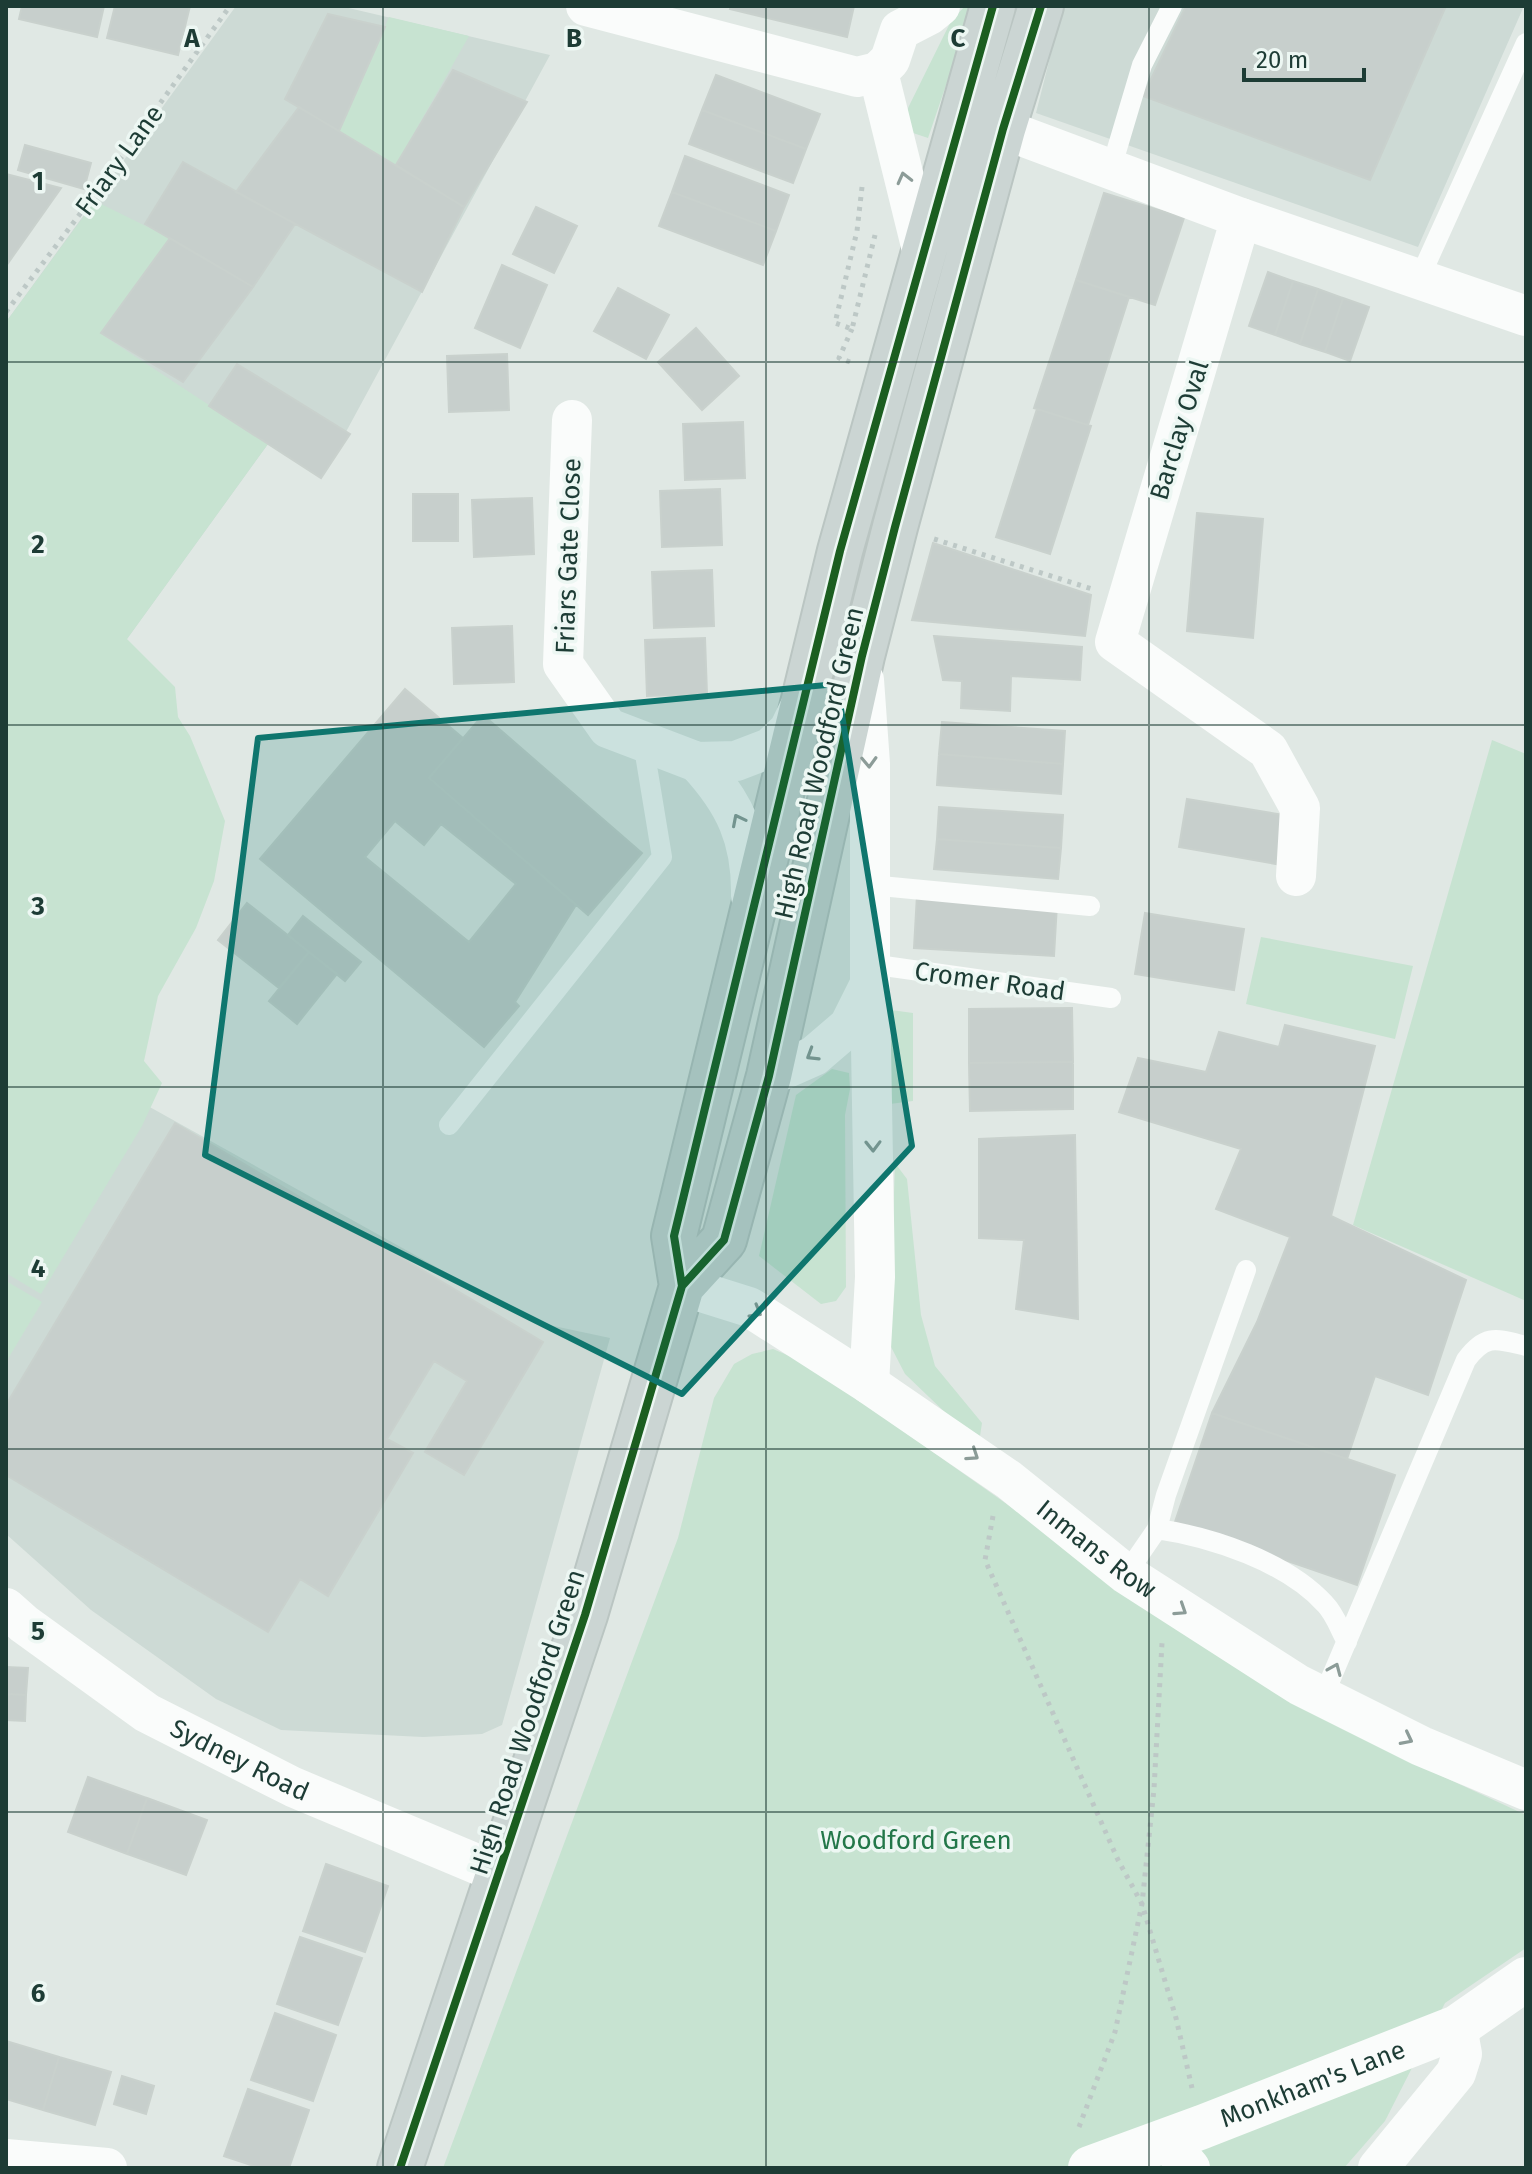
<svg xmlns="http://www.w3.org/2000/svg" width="1532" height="2174" viewBox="0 0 1532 2174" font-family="'Fira Sans',sans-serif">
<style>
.built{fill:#cddad5}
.green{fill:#c7e3d1}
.building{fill:#c7cfcc;stroke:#c9d1cd;stroke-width:2;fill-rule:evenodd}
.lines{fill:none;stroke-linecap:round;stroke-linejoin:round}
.primary-casing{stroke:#bac5c2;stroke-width:48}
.path{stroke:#bdc8c6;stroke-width:5;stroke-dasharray:4 6;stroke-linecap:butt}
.service{stroke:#fafcfb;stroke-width:20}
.minor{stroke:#fafcfb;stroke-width:40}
.tertiary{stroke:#fafcfb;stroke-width:44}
.primary{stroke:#cbd5d3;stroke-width:44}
.cycleway-casing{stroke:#edf7f3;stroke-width:13}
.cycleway{stroke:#1b5e20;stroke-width:8}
.oneway{stroke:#8c9c98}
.marked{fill:#0f766e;fill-opacity:0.2;stroke:#0f766e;stroke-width:6;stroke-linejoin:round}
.grid{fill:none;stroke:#1d3c35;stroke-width:2;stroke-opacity:0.55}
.labels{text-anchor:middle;stroke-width:7;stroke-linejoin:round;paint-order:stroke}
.street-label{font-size:26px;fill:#1d3c35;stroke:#edf7f3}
.park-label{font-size:26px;fill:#237749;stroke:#edf7f3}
.grid-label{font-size:26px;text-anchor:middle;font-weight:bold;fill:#1d3c35;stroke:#edf7f3;stroke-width:7;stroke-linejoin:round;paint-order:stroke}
</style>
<rect width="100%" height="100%" fill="#e0e8e4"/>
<path class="built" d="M236 6H340L550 55 321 478 268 444 77 708 6 662V322Z
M1063 6H1524L1418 247 1036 113Z
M6 1032 139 1101 535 1322 610 1338 502 1725 482 1734 423 1737 281 1730 216 1699 91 1610 6 1534Z"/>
<path class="green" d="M965 6H973L928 138 907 131 908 108 951 21Z
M389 17 469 36 396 165 339 131Z
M95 201 170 238 101 334 268 444 127 639 175 687 178 717 190 736 225 821 214 881 196 928 158 996 144 1061 162 1083 142 1126 41 1294 6 1273V322Z
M1492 740 1526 754V1301L1353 1225Z
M1261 937 1413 966 1395 1039 1246 1004Z
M891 1010 913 1013V1101L890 1104Z
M832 1069 849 1073 850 1089 845 1115 846 1287 836 1301 821 1304 759 1256 796 1095Z
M895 1163 907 1179 921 1315 935 1366 982 1423 980 1436 953 1420 905 1374 889 1343Z
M6 1281 42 1302 6 1362Z
M773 1349 808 1364 1224 1657 1390 1752 1526 1815V1948L1445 2003 1385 2121 1344 2168H443L678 1538 714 1398 734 1364 752 1354Z"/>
<path class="building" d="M22 6H104L97 37 19 19Z
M115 6H190L178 55 107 38Z
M731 6H854L847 37 730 9Z
M1186 6H1446L1370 180 1143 96Z
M328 14 385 27 339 131 285 99Z
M453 70 527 102 464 207 396 165Z
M716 75 820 114 806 149 702 110Z
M299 107 464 207 422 292 236 192Z
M702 110 806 149 793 183 689 144Z
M25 145 91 163 84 189 18 170Z
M685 156 789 195 776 231 672 192Z
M183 162 295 224 253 287 145 224Z
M6 174 61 188 6 266Z
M672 192 776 231 763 265 659 226Z
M1104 193 1184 218 1155 305 1076 280Z
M536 207 577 226 554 273 513 254Z
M170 238 253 287 183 382 101 333Z
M502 265 547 285 520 348 475 328Z
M1268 272 1293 281 1275 335 1249 326Z
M1076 280 1129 297 1088 425 1034 408Z
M1293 281 1318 289 1300 344 1275 335Z
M618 288 669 315 646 359 594 331Z
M1318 289 1343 298 1325 352 1300 344Z
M1343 298 1369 307 1350 361 1325 352Z
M696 328 739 376 702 410 658 362Z
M507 354 509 410 449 412 447 356Z
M237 364 350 434 321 478 209 406Z
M1037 409 1091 426 1050 554 996 537Z
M743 422 745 478 685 480 683 424Z
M720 489 722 545 662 547 660 491Z
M413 494H458V541H413Z
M532 498 534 554 474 557 472 500Z
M1197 513 1263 519 1253 638 1187 631Z
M933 543 1091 595 1085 636 912 620Z
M712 570 714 626 654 628 652 572Z
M512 626 514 682 454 684 452 628Z
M934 636 1082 647 1080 680 1011 676 1010 711 961 708 962 681 943 680Z
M705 638 707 694 647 696 645 640Z
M405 689 463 738 429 778 576 905 515 1002 519 1006 484 1047 260 859ZM395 821 424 845 441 824 516 884 469 942 365 857Z
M483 715 642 853 588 915 429 778Z
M942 722 1065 731 1063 764 939 754Z
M939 754 1063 764 1061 794 937 785Z
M1187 799 1284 815 1276 864 1179 847Z
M939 807 1063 815 1061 848 937 839Z
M937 839 1061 848 1058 879 934 869Z
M917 895 1057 904 1054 956 914 948Z
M247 903 309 952 279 988 218 940Z
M1145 913 1244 929 1234 990 1135 974Z
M303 916 361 962 345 981 288 935Z
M309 952 337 974 297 1024 269 1001Z
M1072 1008 1073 1062 969 1063V1009Z
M1285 1025 1375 1046 1331 1216 1466 1280 1428 1395 1375 1376 1347 1459 1212 1413 1257 1322 1290 1237 1216 1209 1241 1149 1119 1112 1138 1058 1206 1072 1219 1032 1279 1047Z
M1073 1062V1109L970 1111 969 1063Z
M175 1123 543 1342 464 1475 425 1452 467 1381 434 1361 387 1439 413 1453 328 1596 300 1579 268 1632 6 1475V1405Z
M1075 1135 1078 1319 1016 1309 1024 1240 979 1238V1139Z
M1212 1413 1395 1475 1357 1585 1175 1522Z
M6 1667 28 1668 26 1695 6 1694Z
M6 1694 26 1695 25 1721 6 1720Z
M88 1777 147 1798 127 1854 68 1832Z
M147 1798 207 1820 186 1875 127 1854Z
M326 1864 388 1886 365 1952 303 1931Z
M300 1937 362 1958 338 2025 277 2004Z
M275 2013 336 2035 313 2101 251 2080Z
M6 2041 59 2057 43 2110 6 2099Z
M59 2057 111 2072 95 2125 43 2110Z
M122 2076 154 2086 146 2114 114 2104Z
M248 2089 309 2110 289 2168H260L224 2156Z"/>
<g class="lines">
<defs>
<path id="primary" d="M682 1286 674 1236 840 551 993 6
M400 2168 585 1615 682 1286 724 1240 769 1076 862 656 895 527 1003 129 1041 6"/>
</defs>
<use href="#primary" class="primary-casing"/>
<path class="path" d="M862 187 857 231 835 323 852 329 875 235
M6 312 92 198 230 6
M850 362 839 358 852 329
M934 539 1092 589
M993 1516 985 1560 1118 1860 1142 1904 1176 2018 1192 2088
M1079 2127 1115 2032 1142 1904 1154 1789 1162 1643"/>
<path class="service" d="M1111 169 1142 65 1172 6
M1420 277 1526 43
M870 885 1090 906
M870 964 1111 998
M449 1125 662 857 643 742
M1157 1529C1212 1537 1287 1562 1325 1604 1335 1614 1340 1630 1347 1642
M1126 1574 1157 1529 1166 1495 1246 1270
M1323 1697 1466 1360C1486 1333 1497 1339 1526 1346"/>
<g class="minor">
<path d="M586 6 857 77 878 72"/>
<path d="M1003 129 1241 218 1115 642 1268 750 1300 808 1296 876"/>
<path d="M1241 218 1526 316"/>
<path d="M923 254 878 72 890 60 900 30 929 15 940 6"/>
<path d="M572 420 563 664 608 728 697 762 736 761 770 748 789 730 801 705"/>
<path d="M697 762C735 803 752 839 751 896"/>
<path d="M769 1076 814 1056 849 1026 870 984V764L864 680"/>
<path id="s1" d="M682 1286 749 1307 869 1384 1009 1480 1126 1574 1299 1685 1421 1746 1526 1790"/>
<path d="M869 1384 875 1277 870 988"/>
<path id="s2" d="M6 1608 24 1624 147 1713 293 1787 498 1873"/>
<path d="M1167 2141 1190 2168"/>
<path d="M6 2159 107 2168"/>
<path d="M1378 2168 1456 2073 1462 2054 1457 2027"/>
</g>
<path class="tertiary" id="s3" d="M1090 2168 1202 2127 1457 2027 1526 1979"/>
<use href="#primary" class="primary"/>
<defs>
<path id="cycleway" d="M682 1286 674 1236 840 551 993 6
M400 2168 585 1615 682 1286 724 1240 769 1076 862 656 895 527 1003 129 1041 6"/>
</defs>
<use href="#cycleway" class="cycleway-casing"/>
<use href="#cycleway" class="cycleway"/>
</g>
<defs><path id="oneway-chevron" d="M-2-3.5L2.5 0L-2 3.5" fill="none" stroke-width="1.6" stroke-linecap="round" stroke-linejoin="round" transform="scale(2)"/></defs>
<g class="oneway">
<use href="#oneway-chevron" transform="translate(904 178) rotate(-104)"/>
<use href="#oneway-chevron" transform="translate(869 762) rotate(88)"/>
<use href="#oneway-chevron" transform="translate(738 820) rotate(-117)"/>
<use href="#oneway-chevron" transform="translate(812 1055) rotate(148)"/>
<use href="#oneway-chevron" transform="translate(873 1146) rotate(89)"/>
<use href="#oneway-chevron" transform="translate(756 1312) rotate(30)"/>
<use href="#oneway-chevron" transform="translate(973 1455) rotate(34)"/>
<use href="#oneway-chevron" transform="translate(1181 1610) rotate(33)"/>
<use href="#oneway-chevron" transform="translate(1335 1669) rotate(-67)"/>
<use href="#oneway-chevron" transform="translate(1407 1739) rotate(27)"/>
</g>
<path class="marked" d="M837 684 912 1146 682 1394 205 1155 258 738Z"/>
<path class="grid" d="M383 6V2168M766 6V2168M1149 6V2168M6 362H1526M6 725H1526M6 1087H1526M6 1449H1526M6 1812H1526"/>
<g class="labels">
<g class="street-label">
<text transform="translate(119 160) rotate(-54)" y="9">Friary Lane</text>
<text transform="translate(1179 430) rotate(-73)" y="9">Barclay Oval</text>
<text transform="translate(568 556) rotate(-88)" y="9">Friars Gate Close</text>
<text transform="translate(819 763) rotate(-77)" y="9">High Road Woodford Green</text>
<text transform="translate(990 981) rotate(8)" y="9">Cromer Road</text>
<text dy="9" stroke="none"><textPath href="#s1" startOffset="494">Inmans Row</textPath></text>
<text transform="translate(527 1722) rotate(-72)" y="9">High Road Woodford Green</text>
<text dy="9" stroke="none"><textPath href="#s2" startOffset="280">Sydney Road</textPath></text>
<text dy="9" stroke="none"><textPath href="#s3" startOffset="238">Monkham's Lane</textPath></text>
</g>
<g class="park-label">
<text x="916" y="1849">Woodford Green</text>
</g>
</g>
<g class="grid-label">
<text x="192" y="47">A</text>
<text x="574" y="47">B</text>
<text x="958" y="47">C</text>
<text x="38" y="190">1</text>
<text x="38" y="553">2</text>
<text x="38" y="915">3</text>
<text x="38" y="1277">4</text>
<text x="38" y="1640">5</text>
<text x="38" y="2002">6</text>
</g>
<rect width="1532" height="2174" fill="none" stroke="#1d3c35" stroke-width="16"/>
<path d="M1244 68v12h120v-12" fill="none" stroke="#1d3c35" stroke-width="4"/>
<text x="1256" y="68" font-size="24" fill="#1d3c35" stroke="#edf7f3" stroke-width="6" paint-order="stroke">20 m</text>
</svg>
